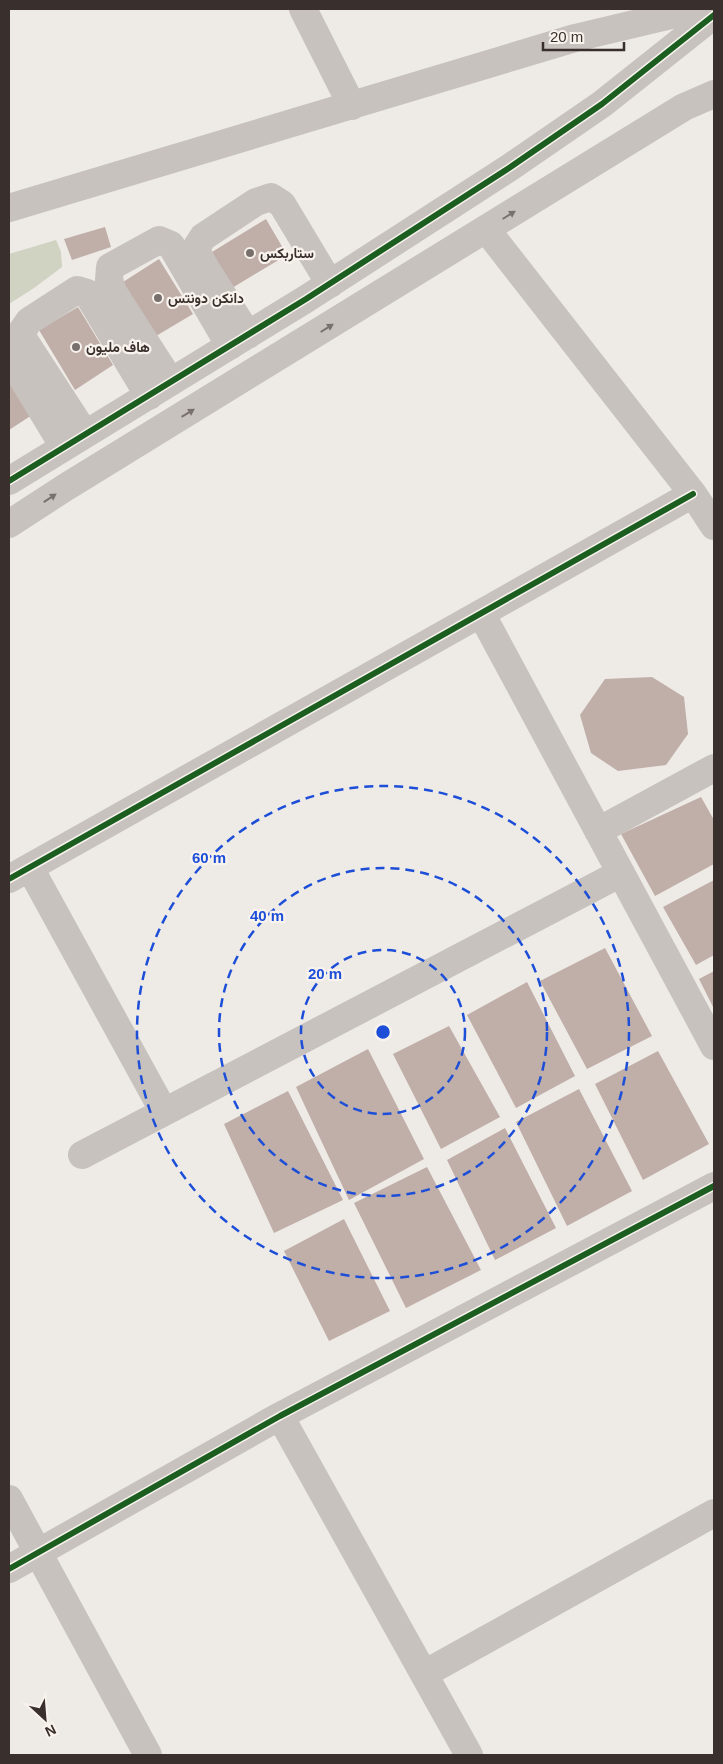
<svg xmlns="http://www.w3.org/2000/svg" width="723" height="1764" viewBox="0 0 723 1764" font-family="Arial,Vazirmatn,sans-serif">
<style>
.green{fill:#d0d3c1}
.building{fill:#c0aea8}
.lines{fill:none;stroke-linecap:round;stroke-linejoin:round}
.minor{stroke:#c7c2be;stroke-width:28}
.cycleway-casing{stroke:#f9f3ee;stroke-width:9}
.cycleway{stroke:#1b5e20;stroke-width:6}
.oneway{fill:#79716e}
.ring{fill:none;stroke:#1d4ed8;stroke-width:2.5;stroke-dasharray:9 6}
.poi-dot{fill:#78706d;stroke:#f9f3ee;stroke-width:2}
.labels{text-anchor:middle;stroke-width:4.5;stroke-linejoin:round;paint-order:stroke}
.poi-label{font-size:14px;font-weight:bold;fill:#392f2c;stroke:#f9f3ee;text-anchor:start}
.centre{fill:#1d4ed8;stroke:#f9f3ee;stroke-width:2.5}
.ring-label{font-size:15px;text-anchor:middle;font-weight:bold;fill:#1d4ed8;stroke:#f9f3ee;stroke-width:4.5;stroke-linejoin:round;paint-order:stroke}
</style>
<rect width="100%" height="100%" fill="#eeeae6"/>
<path class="green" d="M56 240 61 252 62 267 34 288 9 304V254Z"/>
<path class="building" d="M266 219 287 255 232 288 212 252Z
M105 227 111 247 72 260 64 239Z
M159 259 193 314 156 336 123 282Z
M78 307 113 365 75 390 39 330Z
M9 378 32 415 9 430Z
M652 677 684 697 688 734 666 765 618 771 591 753 580 715 605 679Z
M701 797 714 820V864L655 896 621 834Z
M714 880V955L696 965 663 907Z
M605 948 652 1036 587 1069 540 981Z
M714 971V1009L699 979Z
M527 982 575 1076 516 1108 467 1015Z
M449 1026 500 1117 441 1149 393 1054Z
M368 1049 424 1159 349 1200 296 1087Z
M658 1051 709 1144 643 1180 595 1084Z
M579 1089 632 1191 567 1226 516 1122Z
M288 1091 343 1200 274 1233 224 1124Z
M505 1128 556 1228 495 1260 447 1160Z
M427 1167 481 1270 406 1308 354 1203Z
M344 1219 390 1311 329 1341 284 1251Z"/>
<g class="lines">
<path class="minor" d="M303 9 352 106
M9 208 575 38 697 9
M486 229 693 494 714 526
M248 335 201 261 196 248 203 237 256 202 271 197 282 204 330 284
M9 356 64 447
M171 382 113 292 109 280 110 267 159 240 171 245 230 346
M85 434 24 340 22 331 29 321 77 290 87 293 149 396
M9 481 306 299 509 168 602 104 714 15
M9 524 66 487 684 107 714 94
M482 615 714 1046
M598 831 714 768
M30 868 164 1112
M9 879 693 494
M82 1155 621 873
M280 1416 469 1755
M9 1499 148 1755
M9 1569 280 1416 714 1186
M424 1674 714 1513"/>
<defs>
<path id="cycleway" d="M9 481 306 299 509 168 602 104 714 15
M9 879 693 494
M9 1569 280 1416 714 1186"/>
</defs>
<use href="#cycleway" class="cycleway-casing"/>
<use href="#cycleway" class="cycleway"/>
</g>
<defs><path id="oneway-solid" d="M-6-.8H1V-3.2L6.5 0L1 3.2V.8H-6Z" transform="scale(1.25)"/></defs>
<g class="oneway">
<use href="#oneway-solid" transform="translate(509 215) rotate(-32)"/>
<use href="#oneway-solid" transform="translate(327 328) rotate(-32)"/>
<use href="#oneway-solid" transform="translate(188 413) rotate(-31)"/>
<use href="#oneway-solid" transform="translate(50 498) rotate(-33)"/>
</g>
<g class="ring">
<circle cx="383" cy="1032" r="82"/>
<circle cx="383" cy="1032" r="164"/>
<circle cx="383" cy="1032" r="246"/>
</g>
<g class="poi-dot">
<circle cx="250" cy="253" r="5"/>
<circle cx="158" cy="298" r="5"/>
<circle cx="76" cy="347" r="5"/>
</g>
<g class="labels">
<g class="poi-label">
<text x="260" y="258">ستاربكس</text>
<text x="168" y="303">دانكن دونتس</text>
<text x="86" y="352">هاف مليون</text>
</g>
</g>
<circle cx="383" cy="1032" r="8" class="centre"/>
<g class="ring-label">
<text x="209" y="863">60 m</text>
<text x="267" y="921">40 m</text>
<text x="325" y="979">20 m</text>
</g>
<rect width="723" height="1764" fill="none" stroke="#392f2c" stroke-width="20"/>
<g transform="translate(45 1719) rotate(154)" stroke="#f9f3ee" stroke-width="4" paint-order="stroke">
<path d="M0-4L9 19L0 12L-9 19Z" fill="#392f2c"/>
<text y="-8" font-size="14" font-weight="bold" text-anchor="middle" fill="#392f2c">N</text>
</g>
<path d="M543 42v8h81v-8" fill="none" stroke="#392f2c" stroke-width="2.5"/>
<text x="550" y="42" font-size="15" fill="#392f2c" stroke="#f9f3ee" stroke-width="4" paint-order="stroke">20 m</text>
</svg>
